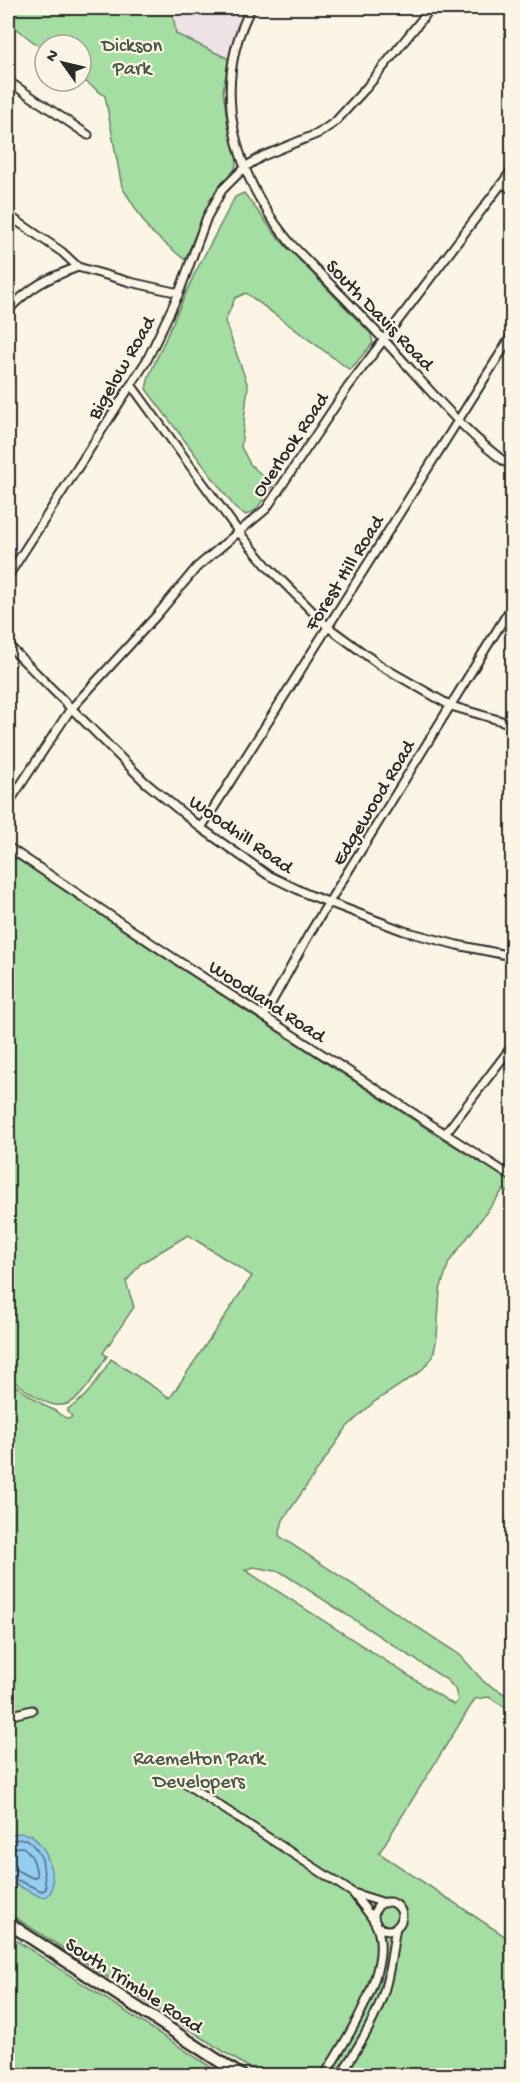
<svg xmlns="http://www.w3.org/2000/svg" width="520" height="2083" viewBox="0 0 520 2083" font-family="'Gochi Hand',sans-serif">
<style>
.built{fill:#efe2e4}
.green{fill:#a5dea2;stroke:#688466;stroke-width:1.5;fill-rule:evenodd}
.water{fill:#92cef2;stroke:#698da2;stroke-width:1.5}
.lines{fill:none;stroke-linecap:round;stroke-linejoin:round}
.shore{stroke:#546c7b;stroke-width:1.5}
.street-casing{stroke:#2b2b2b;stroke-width:11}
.secondary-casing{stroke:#2b2b2b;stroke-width:15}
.street{stroke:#fcf5e5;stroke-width:7}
.secondary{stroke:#fcf5e5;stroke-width:10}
.labels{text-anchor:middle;stroke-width:4.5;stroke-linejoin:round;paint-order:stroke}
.park-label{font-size:20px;fill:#4a5849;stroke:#fcf5e5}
.street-label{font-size:20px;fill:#2b2b2b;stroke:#fcf5e5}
</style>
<rect width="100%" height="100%" fill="#fcf5e5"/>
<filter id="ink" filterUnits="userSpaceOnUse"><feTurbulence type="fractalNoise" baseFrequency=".0167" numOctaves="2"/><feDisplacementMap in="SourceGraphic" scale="12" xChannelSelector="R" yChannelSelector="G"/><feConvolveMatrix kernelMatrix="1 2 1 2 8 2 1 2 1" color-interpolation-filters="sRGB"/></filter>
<g filter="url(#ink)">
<path class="built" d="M172 8H248L237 32 229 59 176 34Z"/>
<path class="green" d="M8 8H172L176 34 229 59 223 91 228 126 237 159 235 169 210 200 185 260 149 230 122 187 105 96 81 78V45H45V51L8 22Z
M244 193 279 239 371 334 373 343 350 370 246 293 235 298 225 321 248 386 241 447 250 464 273 485 256 510 246 515 236 509 146 389 149 376 194 275 235 197Z
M8 853 169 961 443 1139 512 1181V1193L503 1190 449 1262 440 1290 437 1337 433 1357 420 1372 374 1402 347 1427 283 1520 279 1536 460 1655 485 1683 512 1698V1712L489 1697 475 1699 379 1853 512 1941V2075H260L8 1913V1381L47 1407C56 1410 60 1416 69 1419L72 1417 68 1412V1409C88 1398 99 1378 111 1359L170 1398 252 1276 188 1235 140 1264 126 1282 134 1307 103 1353 107 1356C95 1374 78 1413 51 1404 36 1399 21 1386 8 1377ZM254 1567 281 1572 447 1680 455 1689 458 1700 454 1705 245 1570Z
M8 1935 223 2075H8Z"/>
<path class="water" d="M20 1833 32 1835C35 1840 41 1844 44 1850 50 1861 61 1898 41 1897L8 1881V1835Z"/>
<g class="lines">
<path class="shore" d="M8 1840 27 1839 37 1850 42 1859 46 1889 42 1891 8 1876
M8 1848 23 1847C33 1855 35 1863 37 1876L33 1878 16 1870 8 1869"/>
<defs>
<path id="street" d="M251 8C209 89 235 178 292 245 326 280 361 314 394 351 431 391 467 436 512 467
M8 81 88 135
M503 184 512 190
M8 215 62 252 78 267 130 282 179 293
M8 310C32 286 45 279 78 267
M132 386 238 531 267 566 328 627 381 666 451 706 512 724
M8 576 147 360 179 293 207 217 222 190 245 167 263 156 319 133 335 122 367 87 431 8
M8 645 145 782 201 828 268 875 307 894 404 931 457 945 512 956
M8 804 70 710 157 615 197 567 266 509 348 387 512 170
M201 828 512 335
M8 847 172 957 512 1177
M264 1016 308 936 512 606
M445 1134 512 1046
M8 1716 32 1710
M180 1780 353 1893 385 1903
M374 1916a14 14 0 1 1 28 0a14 14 0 1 1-28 0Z
M324 2076C345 2042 397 1964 375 1923 369 1912 360 1903 353 1893
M340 2076C358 2047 376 2020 385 1988 391 1968 392 1948 396 1927"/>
<path id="secondary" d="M8 1923 242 2076"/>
</defs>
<use href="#street" class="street-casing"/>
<use href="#secondary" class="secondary-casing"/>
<use href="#street" class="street"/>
<use href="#secondary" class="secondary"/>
</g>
</g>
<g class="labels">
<g class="park-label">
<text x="132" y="51">Dickson<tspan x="132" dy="23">Park</tspan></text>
<text x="199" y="1764">Raemelton Park<tspan x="199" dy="23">Developers</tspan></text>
</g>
<g class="street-label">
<text transform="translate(381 314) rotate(46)" y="7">South Davis Road</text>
<text transform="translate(120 367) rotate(-60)" y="7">Bigelow Road</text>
<text transform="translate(289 444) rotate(-56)" y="7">Overlook Road</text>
<text transform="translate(343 572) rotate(-58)" y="7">Forest Hill Road</text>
<text transform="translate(372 802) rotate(-59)" y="7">Edgewood Road</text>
<text transform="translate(242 833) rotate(35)" y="7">Woodhill Road</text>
<text transform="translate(268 1000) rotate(33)" y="7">Woodland Road</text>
<text transform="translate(135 1984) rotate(33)" y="7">South Trimble Road</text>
</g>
</g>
<rect width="520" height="2083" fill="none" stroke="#fcf5e5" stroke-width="30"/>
<rect x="15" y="15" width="490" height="2053" fill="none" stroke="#2b2b2b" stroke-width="2" filter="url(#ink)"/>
<g transform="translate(63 63) rotate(304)"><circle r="28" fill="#fcf5e5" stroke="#a8a49b" stroke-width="1.5"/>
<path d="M0-4.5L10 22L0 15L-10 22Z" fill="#2b2b2b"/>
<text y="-9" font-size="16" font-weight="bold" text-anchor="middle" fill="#2b2b2b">N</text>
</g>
</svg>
